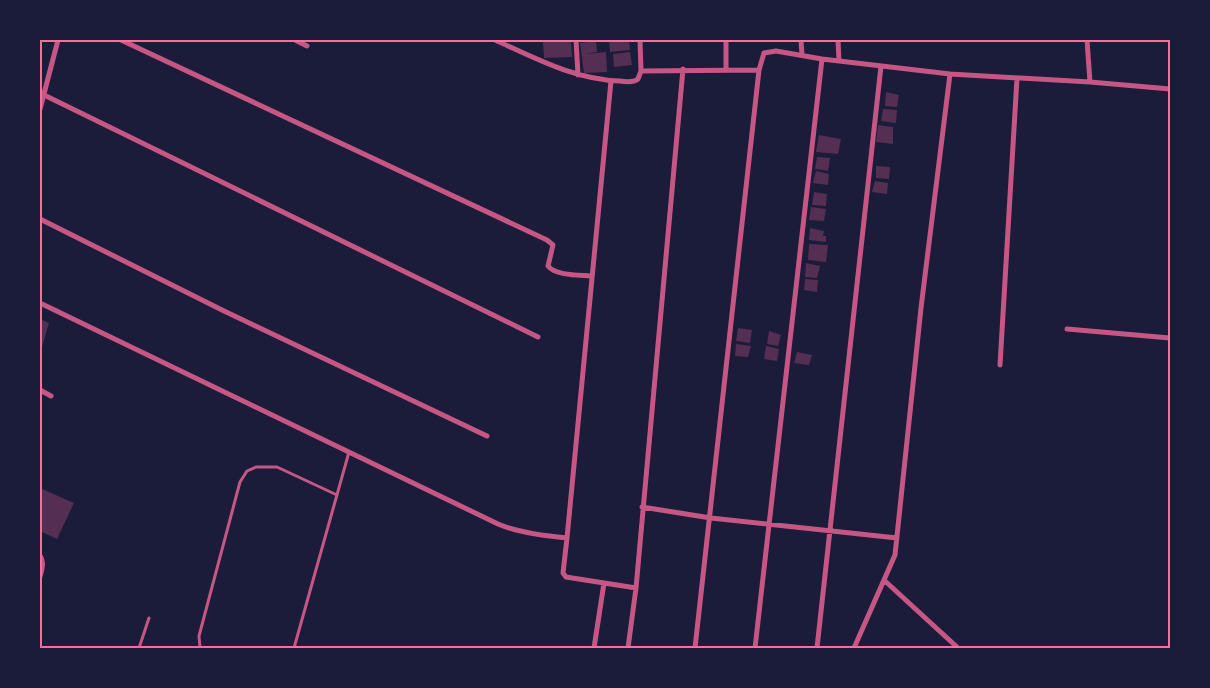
<svg xmlns="http://www.w3.org/2000/svg" width="1210" height="688" viewBox="0 0 1210 688" font-family="'Public Sans',sans-serif">
<style>
.building{fill:#542f53}
.lines{fill:none;stroke-linecap:round;stroke-linejoin:round}
.service{stroke:#c65784;stroke-width:3}
.minor{stroke:#c65784;stroke-width:5}
.neatline{fill:none;stroke:#ff6b9d;stroke-width:2}
</style>
<rect width="100%" height="100%" fill="#1b1b3a"/>
<path class="building" d="M571 40 572 57 544 58 543 41Z
M609 40H629L630 50 610 52Z
M596 41 597 52 584 54 606 52 607 72 584 73 580 43Z
M630 52 632 65 614 67 613 54Z
M886 92 899 95 897 107 885 106Z
M883 109 897 110 896 123 881 121Z
M878 125 893 127V144L876 142Z
M819 135 841 139 838 154 816 152Z
M817 157 830 158 828 171 815 169Z
M876 166 890 167 889 179 876 178Z
M816 171 829 174 828 185 813 183Z
M875 181 888 183 887 194 872 192Z
M814 192 827 194 826 206 812 205Z
M811 207 826 209 824 221 809 220Z
M810 228 824 231 823 236H826V242L809 240Z
M809 244 828 245 826 262 808 260Z
M806 263 820 266 817 278 805 277Z
M805 279 818 280 817 292 804 290Z
M40 319 49 323 42 347 40 346Z
M738 328 752 330 750 343 736 341Z
M769 331 781 335 778 346 767 344Z
M736 344 751 346 748 357 735 356Z
M766 346 779 349 777 361 764 359Z
M797 352 812 355 809 365 794 363Z
M40 488 74 503 57 539 40 531Z"/>
<g class="lines">
<path class="service" d="M40 554C46 562 43 570 40 580
M139 648 149 618
M200 648 199 636 240 482 247 471 256 467H277L337 495
M294 648 349 452"/>
<path class="minor" d="M121 40 547 240 553 245 548 266C556 276 579 275 591 276
M295 40 307 46
M495 40C535 58 575 80 620 81 626 82 633 83 638 79L641 71 640 40
M576 40 578 75
M801 40 802 55
M838 40 839 61
M1087 40 1090 82
M726 69V40
M641 71 759 70
M40 93 538 337
M40 109 58 40
M40 219 222 310 487 436
M40 303 498 524C519 533 544 536 567 538L563 573 566 577 636 588
M1067 329 1170 338
M1000 365 1017 78
M40 390 51 396
M642 507 711 518 897 538
M567 538 611 81
M885 581 958 648
M594 648 604 583
M628 648 636 588 683 69
M695 648 759 70 764 53 776 51 822 59 950 74 1090 82 1170 89
M755 648 822 59
M817 648 881 66
M854 648 895 555 921 308 950 74"/>
</g>
<rect width="1210" height="688" fill="none" stroke="#1b1b3a" stroke-width="82"/>
<rect x="41" y="41" width="1128" height="606" class="neatline"/>
</svg>
